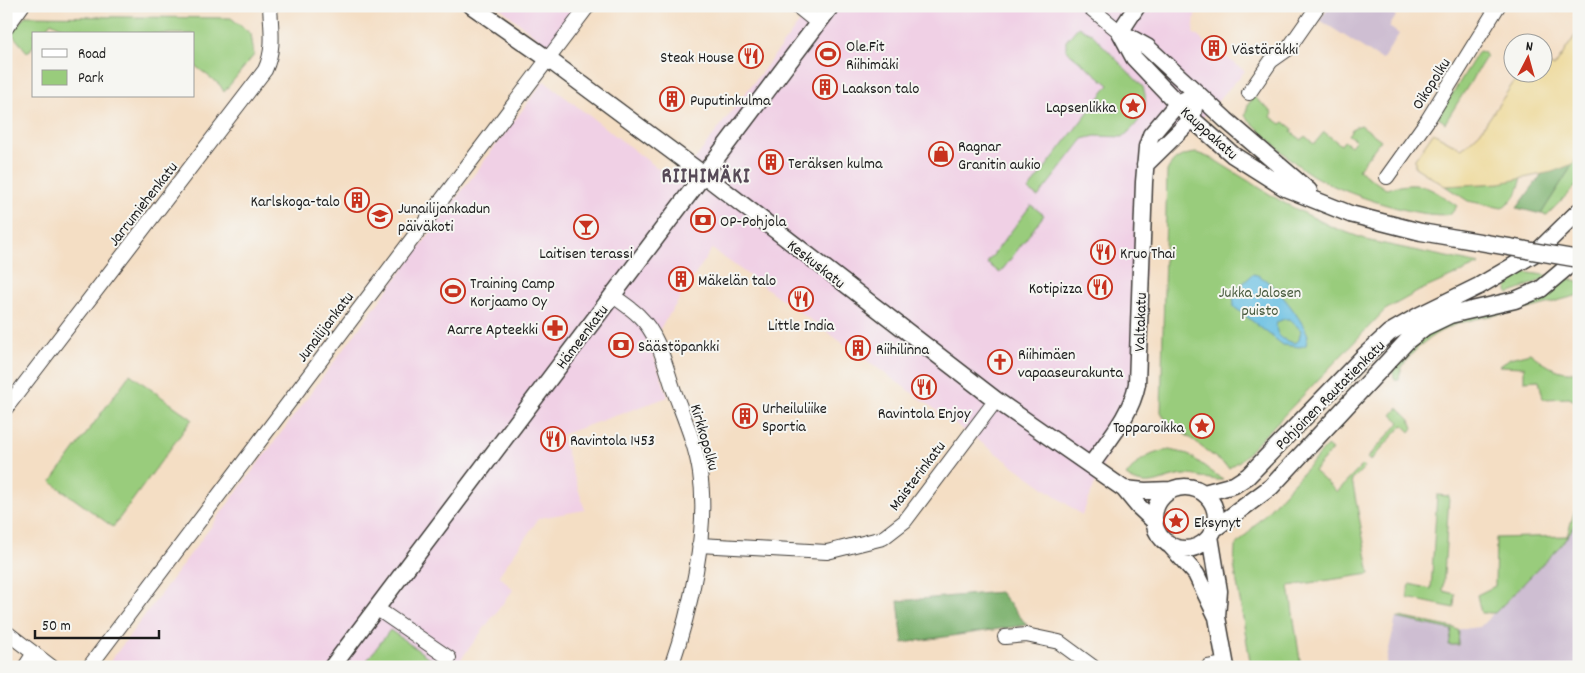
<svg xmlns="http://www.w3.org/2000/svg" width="1585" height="673" viewBox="0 0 1585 673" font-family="Dekko,sans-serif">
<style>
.built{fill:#f0d0e5}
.industrial{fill:#cebed2}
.green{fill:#99cc7c;stroke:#5a744c}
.forest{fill:#7ab06c;stroke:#4b6644}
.sand{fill:#eeda9e;stroke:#857b5d}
.water{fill:#65bee2;stroke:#406d7f;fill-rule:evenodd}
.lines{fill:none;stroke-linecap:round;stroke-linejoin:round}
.minor-casing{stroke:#3c3935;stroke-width:16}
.tertiary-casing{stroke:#3c3935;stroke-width:19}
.minor{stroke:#fff;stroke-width:14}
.tertiary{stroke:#fff;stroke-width:16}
.tertiary-bridge-casing{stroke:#3c3935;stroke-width:19;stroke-linecap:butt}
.tertiary-bridge{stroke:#fff;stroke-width:16}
.labels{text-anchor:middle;stroke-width:4;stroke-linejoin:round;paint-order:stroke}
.poi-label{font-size:16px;fill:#1c1c1c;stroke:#f6f6f2;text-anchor:start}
.street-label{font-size:16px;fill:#1c1c1c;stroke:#f6f6f2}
.park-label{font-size:16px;fill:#485a3e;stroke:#f6f6f2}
.district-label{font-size:21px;font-weight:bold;letter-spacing:1px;fill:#564a57;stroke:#f6f6f2}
</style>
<rect width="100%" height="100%" fill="#f6f6f2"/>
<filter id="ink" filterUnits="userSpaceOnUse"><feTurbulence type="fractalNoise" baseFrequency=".02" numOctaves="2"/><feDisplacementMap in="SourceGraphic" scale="10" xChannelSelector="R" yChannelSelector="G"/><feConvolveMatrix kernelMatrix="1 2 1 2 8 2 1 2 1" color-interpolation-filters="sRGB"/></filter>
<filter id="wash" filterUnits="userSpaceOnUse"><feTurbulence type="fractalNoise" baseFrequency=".0096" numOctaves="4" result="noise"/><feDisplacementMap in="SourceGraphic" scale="20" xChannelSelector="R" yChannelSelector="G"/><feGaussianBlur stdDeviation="1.12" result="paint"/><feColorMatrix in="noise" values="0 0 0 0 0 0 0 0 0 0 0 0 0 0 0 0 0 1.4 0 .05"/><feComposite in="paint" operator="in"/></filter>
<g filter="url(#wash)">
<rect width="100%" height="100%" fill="#f4dec4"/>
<path class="built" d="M498 6H580L550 48Z
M812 6H1196L1193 33 1245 71 1151 174 1137 384 1082 515 712 249 650 344 668 397 561 435 585 510 539 518 499 575 513 590 455 667H442L390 630 362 667H106L544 81 677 183Z"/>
<path class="industrial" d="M1329 6H1381L1396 16 1389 27 1399 34 1382 60 1320 20Z
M1579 519V667H1385L1396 618 1452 630 1480 627 1562 544Z"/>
<path class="green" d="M25 16 231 18 251 34 254 55 224 92 220 85 194 65V34H74L51 22 42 34H34V45L28 53 11 33Z
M1078 27 1091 33 1143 87C1151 109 1139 123 1123 137L1095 136 1083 139 1038 197 1028 190 1109 85 1066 50V41Z
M1479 51 1483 52 1486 57 1445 123 1438 117Z
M1253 96 1273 113 1271 117 1281 124 1284 122 1293 129 1291 132 1302 140 1305 136 1314 144 1324 132 1341 145 1344 141 1351 146 1356 140 1348 135 1353 128 1361 125 1381 140 1358 170 1386 189C1421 180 1428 186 1457 206L1451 214C1420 220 1340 192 1312 175 1288 160 1266 136 1245 116L1248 105Z
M1197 153 1213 159 1284 203 1332 227 1370 241 1480 264 1419 291 1385 310 1241 460 1229 468 1165 419 1161 412 1167 171C1173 158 1183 154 1197 153Z
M1579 155V183L1547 215 1541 214Z
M1522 178 1516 196 1502 208 1468 201 1445 186 1500 183Z
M1031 205 1044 215 1000 273 987 263Z
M1516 271 1551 276 1509 294 1507 291 1508 279Z
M1565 278 1579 281V295C1559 300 1539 307 1519 311 1479 318 1441 321 1412 354 1404 363 1400 368 1399 380H1395L1391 366 1430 331Z
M1530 353C1544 364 1560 376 1579 371V403L1569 398 1543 399 1539 380 1524 381V367L1499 366 1510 358Z
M130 374 192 419 113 527 51 482Z
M1398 408 1410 420 1413 428 1410 432 1403 425 1370 461 1367 458 1400 422 1392 415Z
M1327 446 1332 450 1314 471 1337 492 1363 465 1365 467 1352 480 1370 574 1289 586 1301 667H1251L1234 565 1235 547Z
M1169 450 1188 454 1223 480C1210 481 1197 474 1184 475 1161 477 1150 492 1126 476 1138 460 1149 453 1169 450Z
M1437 495 1449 496 1443 591 1455 594 1454 608 1407 598 1410 584 1431 589Z
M1579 506V519L1562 544 1495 613H1481L1477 595 1495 586 1496 538 1567 536 1574 513Z
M1400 617 1454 628 1459 631 1458 645H1449L1452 630 1396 618Z
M390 630 442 667H362Z"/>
<path class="forest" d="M1573 164 1541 214 1517 208 1542 174Z
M1000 592 1027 625 903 643 898 601Z"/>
<path class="sand" d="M1579 30V155L1573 164 1552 172 1500 183 1445 186 1415 167V159L1433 133 1462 149 1480 132 1520 73 1542 72 1543 60 1554 67Z"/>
<path class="water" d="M1253 274C1271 276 1301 318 1308 335L1306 345 1300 347 1283 345 1234 307 1233 293ZM1284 319H1289L1301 330 1299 340 1294 343C1282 340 1274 335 1277 322Z"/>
</g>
<g filter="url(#ink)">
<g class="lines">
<defs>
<path id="minor" d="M797 6 818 23
M1088 6 1120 32
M6 28 22 6
M1249 93 1271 61 1288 49 1318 6
M1387 177 1427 121 1498 6
M612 295C621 302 631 308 639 316 659 335 665 365 674 391 684 418 696 445 700 473 709 531 690 612 671 667
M6 408 265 70C275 49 271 29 270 6
M699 545 827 552 883 538 905 521 996 400
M376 608 449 658
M6 632 52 667
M1005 637 1026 635 1059 642 1093 667
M25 667 34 653
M89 667 588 6
M1208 667 1225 664"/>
<path id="tertiary" d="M472 6 548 59 704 175 996 400 1124 489 1138 506 1155 522
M1120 32 1134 58 1192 119 1233 155 1285 188 1350 214
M1120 32 1147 47 1226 120 1309 191
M1120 32 1137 6
M1145 165 1192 119 1194 108
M1091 465C1109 439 1131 415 1137 384L1144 182 1147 147 1151 135 1178 103 1197 94
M1154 518a31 31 0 1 1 62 0a31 31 0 1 1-62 0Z
M1124 489 1145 491 1171 490
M1204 493 1234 485 1248 476 1363 357 1389 333 1420 315 1479 286 1537 252 1579 211
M1214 529 1271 487 1407 341 1425 327 1450 315 1515 300 1541 289 1579 257
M1210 536 1219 591 1217 617 1226 667
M1168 543 1196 574 1217 617
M332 667 831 6"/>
</defs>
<use href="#minor" class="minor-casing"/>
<use href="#tertiary" class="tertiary-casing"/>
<use href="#minor" class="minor"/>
<use href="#tertiary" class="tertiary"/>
<defs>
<path id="tertiary-bridge" d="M1350 214 1421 232 1579 259"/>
</defs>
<use href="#tertiary-bridge" class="tertiary-bridge-casing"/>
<use href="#tertiary-bridge" class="tertiary-bridge"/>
</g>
</g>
<defs>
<symbol id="building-ring" viewBox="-11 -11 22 22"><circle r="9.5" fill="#f6f6f2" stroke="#c8321e" stroke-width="1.5"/><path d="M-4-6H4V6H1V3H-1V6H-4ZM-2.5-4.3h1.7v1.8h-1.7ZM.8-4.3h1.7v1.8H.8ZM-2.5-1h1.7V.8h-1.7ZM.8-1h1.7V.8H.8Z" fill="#c8321e"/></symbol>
<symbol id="stadium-ring" viewBox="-11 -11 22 22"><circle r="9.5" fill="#f6f6f2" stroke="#c8321e" stroke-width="1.5"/><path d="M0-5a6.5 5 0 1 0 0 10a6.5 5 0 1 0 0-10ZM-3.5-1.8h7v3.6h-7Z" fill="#c8321e"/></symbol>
<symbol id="restaurant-ring" viewBox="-11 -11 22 22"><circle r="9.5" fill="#f6f6f2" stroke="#c8321e" stroke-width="1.5"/><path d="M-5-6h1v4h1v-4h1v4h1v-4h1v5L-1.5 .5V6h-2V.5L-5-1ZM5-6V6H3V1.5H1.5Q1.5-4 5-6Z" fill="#c8321e"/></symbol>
<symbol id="sight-ring" viewBox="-11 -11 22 22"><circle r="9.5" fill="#f6f6f2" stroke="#c8321e" stroke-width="1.5"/><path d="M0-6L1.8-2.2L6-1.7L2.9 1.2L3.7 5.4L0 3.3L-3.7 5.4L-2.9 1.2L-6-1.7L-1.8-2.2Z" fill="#c8321e"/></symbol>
<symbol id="shop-ring" viewBox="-11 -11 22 22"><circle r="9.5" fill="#f6f6f2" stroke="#c8321e" stroke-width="1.5"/><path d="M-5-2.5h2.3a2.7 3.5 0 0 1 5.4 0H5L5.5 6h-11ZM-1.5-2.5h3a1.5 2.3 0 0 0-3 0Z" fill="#c8321e"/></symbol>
<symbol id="school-ring" viewBox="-11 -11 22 22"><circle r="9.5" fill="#f6f6f2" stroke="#c8321e" stroke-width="1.5"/><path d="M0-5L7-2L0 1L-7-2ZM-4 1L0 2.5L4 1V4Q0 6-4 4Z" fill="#c8321e"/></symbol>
<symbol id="bank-ring" viewBox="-11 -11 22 22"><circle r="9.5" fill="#f6f6f2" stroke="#c8321e" stroke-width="1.5"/><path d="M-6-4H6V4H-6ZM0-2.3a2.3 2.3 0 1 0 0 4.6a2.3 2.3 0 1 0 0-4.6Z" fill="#c8321e"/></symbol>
<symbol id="bar-ring" viewBox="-11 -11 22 22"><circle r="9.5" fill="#f6f6f2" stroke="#c8321e" stroke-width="1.5"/><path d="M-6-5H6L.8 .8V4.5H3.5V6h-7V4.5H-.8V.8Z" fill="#c8321e"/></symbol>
<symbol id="pharmacy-ring" viewBox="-11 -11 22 22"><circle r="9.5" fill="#f6f6f2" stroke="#c8321e" stroke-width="1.5"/><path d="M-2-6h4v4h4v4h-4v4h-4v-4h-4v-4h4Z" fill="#c8321e"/></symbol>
<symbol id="church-ring" viewBox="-11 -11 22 22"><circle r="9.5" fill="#f6f6f2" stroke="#c8321e" stroke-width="1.5"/><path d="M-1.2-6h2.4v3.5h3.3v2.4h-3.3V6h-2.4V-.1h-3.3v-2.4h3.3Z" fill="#c8321e"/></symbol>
</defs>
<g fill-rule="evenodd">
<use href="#building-ring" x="1200" y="34" width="28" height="28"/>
<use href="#stadium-ring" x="814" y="40" width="28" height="28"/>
<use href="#restaurant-ring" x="737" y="42" width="28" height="28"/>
<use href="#building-ring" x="811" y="73" width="28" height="28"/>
<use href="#building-ring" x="658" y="85" width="28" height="28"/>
<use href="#sight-ring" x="1119" y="92" width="28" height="28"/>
<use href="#shop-ring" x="927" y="140" width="28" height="28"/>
<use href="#building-ring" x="757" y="148" width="28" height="28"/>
<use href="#building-ring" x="343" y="186" width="28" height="28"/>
<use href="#school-ring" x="366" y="202" width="28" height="28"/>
<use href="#bank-ring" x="689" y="206" width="28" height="28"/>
<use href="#bar-ring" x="572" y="213" width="28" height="28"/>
<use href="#restaurant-ring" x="1089" y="238" width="28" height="28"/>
<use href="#building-ring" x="667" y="265" width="28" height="28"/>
<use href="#restaurant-ring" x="1086" y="273" width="28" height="28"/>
<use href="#stadium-ring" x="439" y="277" width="28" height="28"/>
<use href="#restaurant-ring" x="787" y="285" width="28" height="28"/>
<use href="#pharmacy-ring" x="541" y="314" width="28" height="28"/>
<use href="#bank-ring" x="607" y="331" width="28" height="28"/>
<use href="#building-ring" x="844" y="334" width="28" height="28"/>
<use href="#church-ring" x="986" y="348" width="28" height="28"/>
<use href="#restaurant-ring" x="910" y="373" width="28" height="28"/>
<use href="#building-ring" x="731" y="402" width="28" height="28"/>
<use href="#sight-ring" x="1188" y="412" width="28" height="28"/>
<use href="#restaurant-ring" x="539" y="425" width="28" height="28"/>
<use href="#sight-ring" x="1162" y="507" width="28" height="28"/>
</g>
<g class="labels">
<g class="poi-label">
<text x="846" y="51">Ole.Fit<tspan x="846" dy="18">Riihimäki</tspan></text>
<text x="1232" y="54">Västäräkki</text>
<text x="734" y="62" text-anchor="end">Steak House</text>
<text x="842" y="93">Laakson talo</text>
<text x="690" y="105">Puputinkulma</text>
<text x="1116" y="112" text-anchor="end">Lapsenlikka</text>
<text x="958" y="151">Ragnar<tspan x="958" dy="18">Granitin aukio</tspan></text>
<text x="788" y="168">Teräksen kulma</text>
<text x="340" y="206" text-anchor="end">Karlskoga-talo</text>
<text x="398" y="213">Junailijankadun<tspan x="398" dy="18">päiväkoti</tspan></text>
<text x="720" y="226">OP-Pohjola</text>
<text x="586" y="258" text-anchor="middle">Laitisen terassi</text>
<text x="1120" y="258">Kruo Thai</text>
<text x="698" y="285">Mäkelän talo</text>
<text x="470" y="288">Training Camp<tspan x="470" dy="18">Korjaamo Oy</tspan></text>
<text x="1082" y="293" text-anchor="end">Kotipizza</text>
<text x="801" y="330" text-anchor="middle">Little India</text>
<text x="538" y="334" text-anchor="end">Aarre Apteekki</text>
<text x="638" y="351">Säästöpankki</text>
<text x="876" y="354">Riihilinna</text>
<text x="1018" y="359">Riihimäen<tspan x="1018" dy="18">vapaaseurakunta</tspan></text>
<text x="762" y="413">Urheiluliike<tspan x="762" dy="18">Sportia</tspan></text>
<text x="924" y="418" text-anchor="middle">Ravintola Enjoy</text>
<text x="1184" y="432" text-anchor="end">Topparoikka</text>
<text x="570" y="445">Ravintola 1453</text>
<text x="1194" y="527">Eksynyt</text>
</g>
<g class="street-label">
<text transform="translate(1430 83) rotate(-58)" y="6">Oikopolku</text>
<text transform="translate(1210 132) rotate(42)" y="6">Kauppakatu</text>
<text transform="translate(142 203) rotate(-52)" y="6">Jarrumiehenkatu</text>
<text transform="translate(817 263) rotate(38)" y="6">Keskuskatu</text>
<text transform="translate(1139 322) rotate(-88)" y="6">Valtakatu</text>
<text transform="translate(324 326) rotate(-53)" y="6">Junailijankatu</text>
<text transform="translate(581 336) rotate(-53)" y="6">Hämeenkatu</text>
<text transform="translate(1329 394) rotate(-45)" y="6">Pohjoinen Rautatienkatu</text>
<text transform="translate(706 437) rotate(74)" y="6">Kirkkopolku</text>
<text transform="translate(916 475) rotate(-53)" y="6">Maisterinkatu</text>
</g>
<g class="park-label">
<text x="1260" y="297">Jukka Jalosen<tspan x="1260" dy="18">puisto</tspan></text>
</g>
<g class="district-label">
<text x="706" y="182">RIIHIMÄKI</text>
</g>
</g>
<rect width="1585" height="673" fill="none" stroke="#f6f6f2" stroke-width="25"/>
<rect x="32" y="32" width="162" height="65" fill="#f6f6f2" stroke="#9f9f9c"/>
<rect x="42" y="49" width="25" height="8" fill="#ffffff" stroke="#9f9f9c"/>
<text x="78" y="58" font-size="15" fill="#1c1c1c">Road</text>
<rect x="42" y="70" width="25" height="15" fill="#99cc7c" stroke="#9f9f9c"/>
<text x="78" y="82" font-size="15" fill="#1c1c1c">Park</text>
<g transform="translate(1528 58) rotate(6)"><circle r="24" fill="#f6f6f2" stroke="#9f9f9c"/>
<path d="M0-4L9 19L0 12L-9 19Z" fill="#c8321e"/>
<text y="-8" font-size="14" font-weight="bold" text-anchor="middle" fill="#1c1c1c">N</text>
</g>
<path d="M35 630v8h124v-8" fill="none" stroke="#1c1c1c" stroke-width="2.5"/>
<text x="42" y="630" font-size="15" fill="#1c1c1c" stroke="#f6f6f2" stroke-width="4" paint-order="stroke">50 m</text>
</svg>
